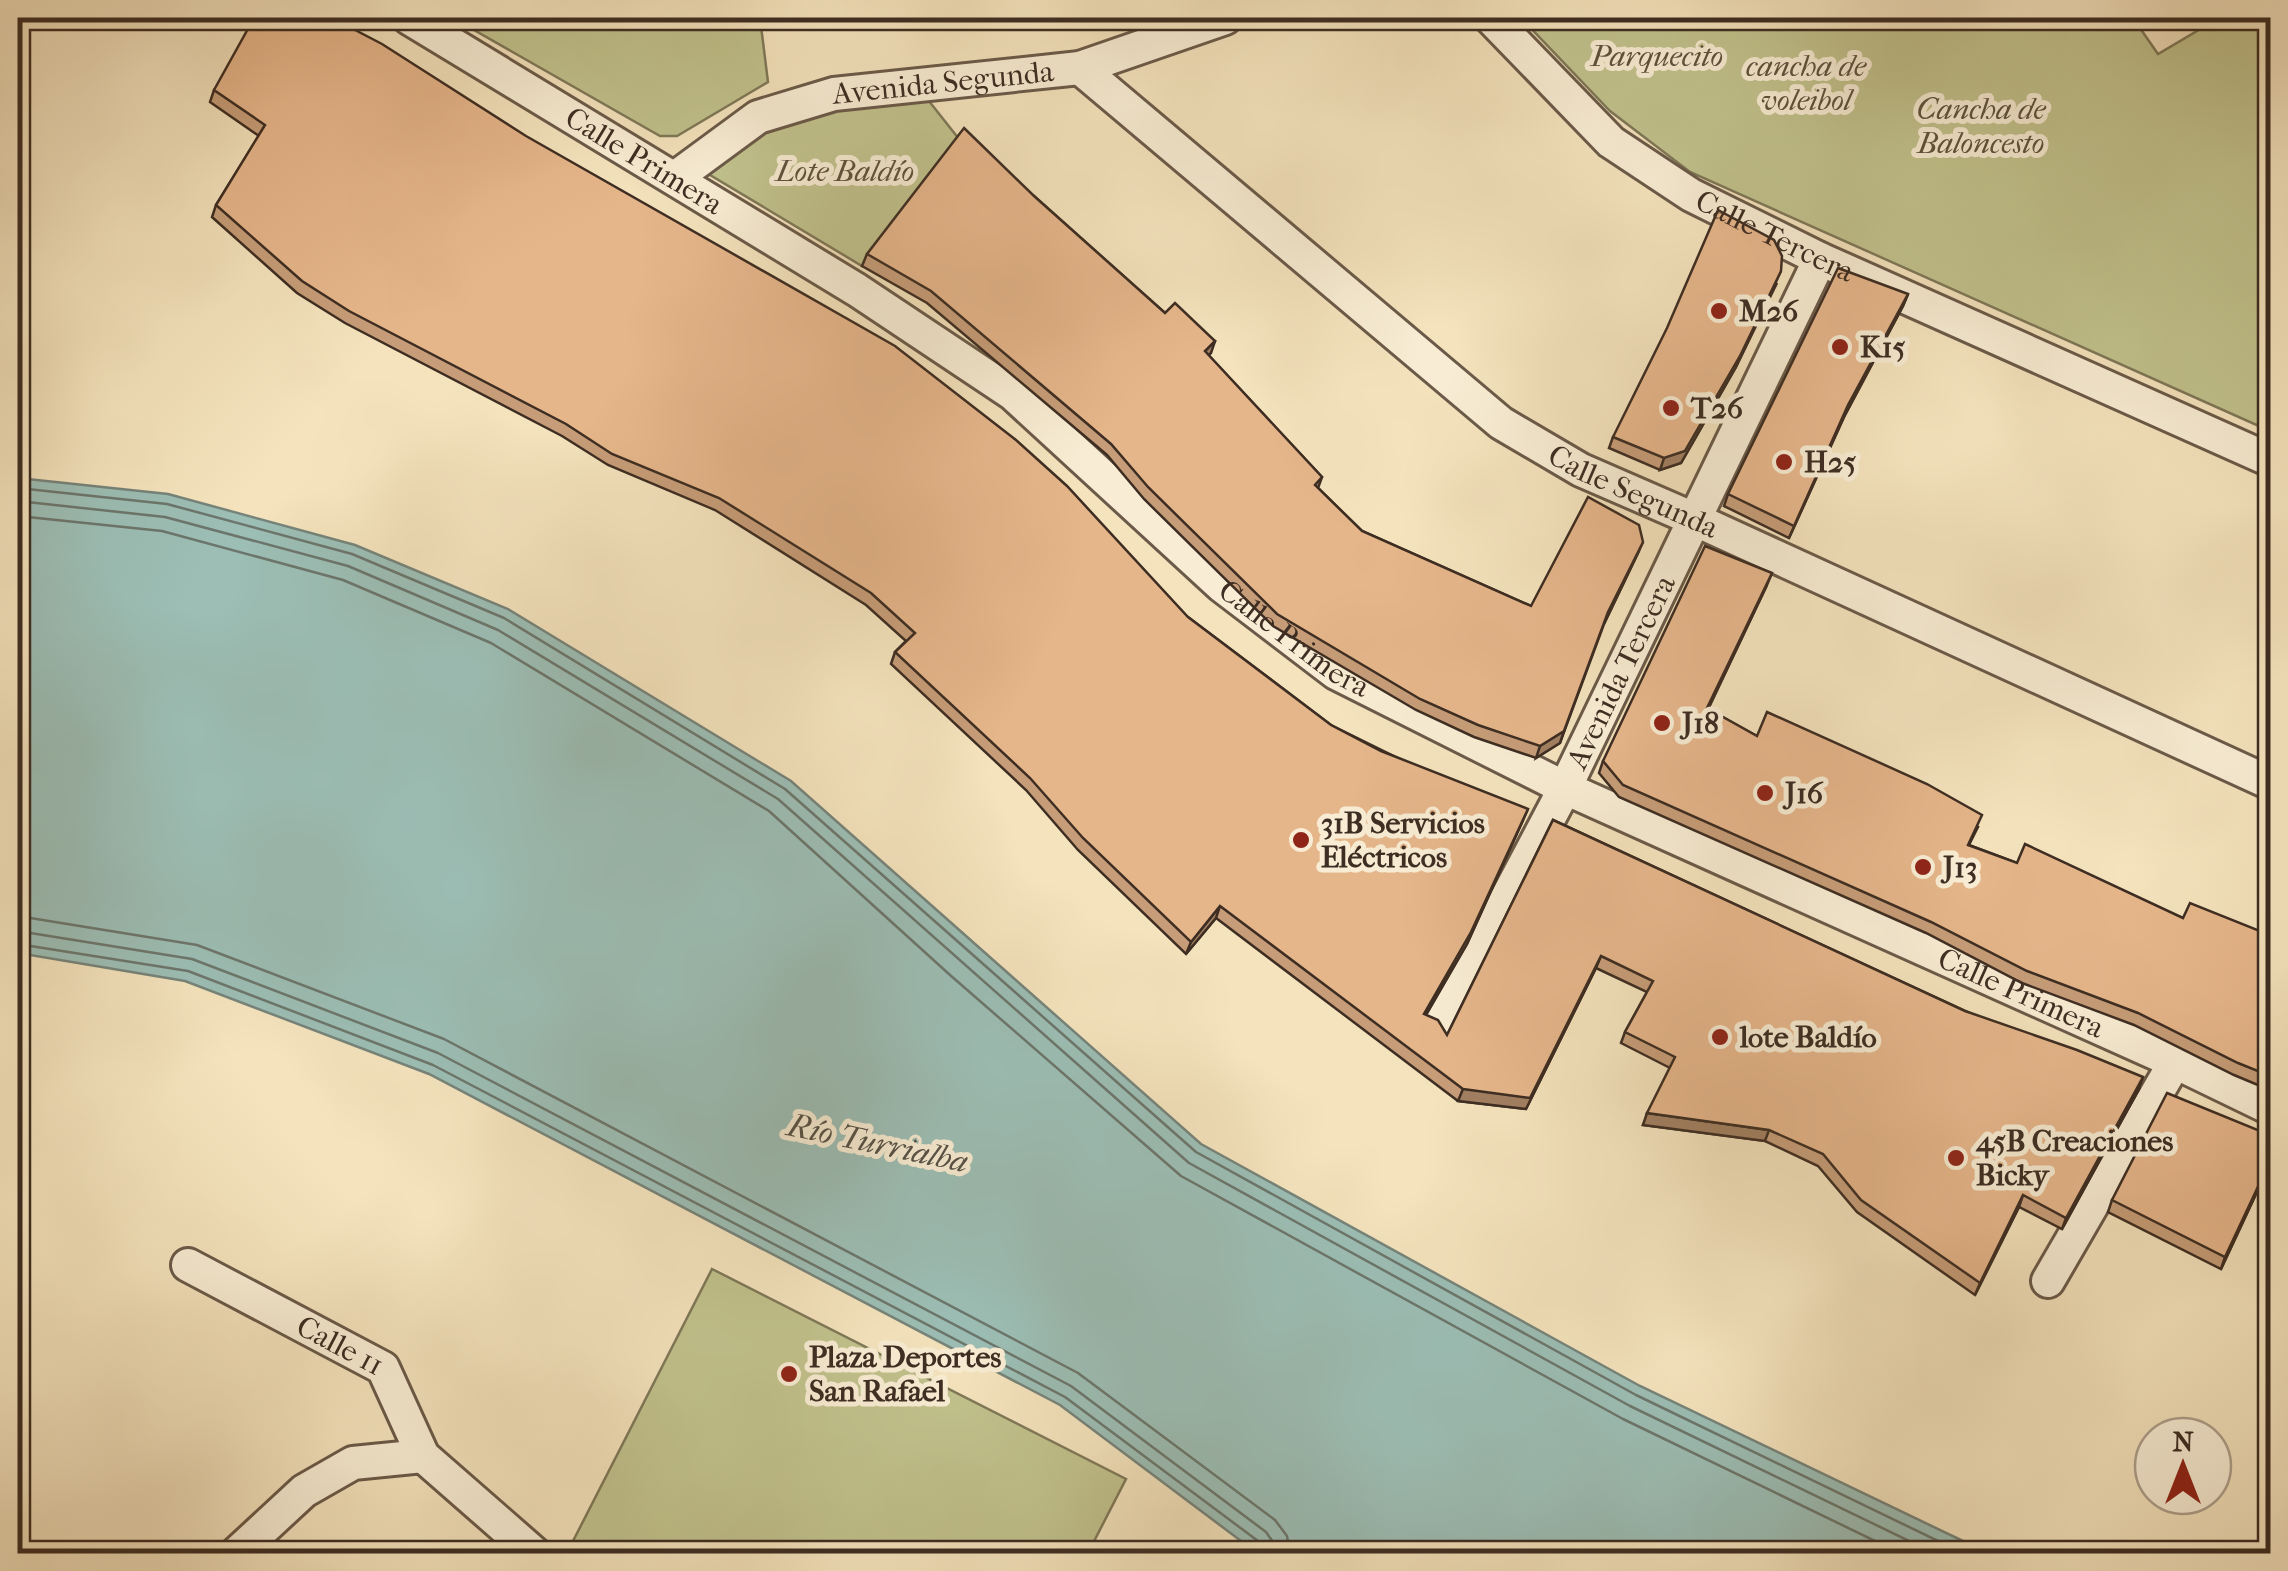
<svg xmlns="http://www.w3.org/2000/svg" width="2288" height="1571" viewBox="0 0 2288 1571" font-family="'IM FELL French Canon',serif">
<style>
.green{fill:#c1c28d;stroke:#7f7858;stroke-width:2.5}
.water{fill:#9cbeb5;stroke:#76847a;stroke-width:2.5}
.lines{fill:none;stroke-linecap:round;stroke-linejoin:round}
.shore{stroke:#6c766c;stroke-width:2.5}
.street-casing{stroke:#6b5a49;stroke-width:38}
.street{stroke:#f8edd4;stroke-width:32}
.wall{fill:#c69d78;stroke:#3d2d22;stroke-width:2.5}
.shaded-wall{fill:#a17f61;stroke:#3d2d22;stroke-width:2.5}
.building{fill:#e6b68b;stroke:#3d2d22;stroke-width:2.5}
.poi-dot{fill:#8f2418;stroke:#f8edd4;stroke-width:4}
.labels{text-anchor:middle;stroke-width:10;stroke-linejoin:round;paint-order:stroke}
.park-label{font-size:30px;font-style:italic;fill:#5e523d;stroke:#f8edd4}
.street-label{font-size:30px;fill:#3d2d22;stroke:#f8edd4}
.poi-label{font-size:30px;font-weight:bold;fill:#3d2d22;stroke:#f8edd4;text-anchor:start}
.water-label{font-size:32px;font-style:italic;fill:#555147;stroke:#f8edd4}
</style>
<rect width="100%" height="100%" fill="#f4e3bd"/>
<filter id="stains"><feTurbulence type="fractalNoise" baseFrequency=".002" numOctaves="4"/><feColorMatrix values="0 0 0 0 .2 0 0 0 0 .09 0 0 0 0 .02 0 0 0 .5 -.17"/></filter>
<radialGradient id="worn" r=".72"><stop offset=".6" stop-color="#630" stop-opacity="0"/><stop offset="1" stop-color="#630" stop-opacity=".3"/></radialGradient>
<path class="green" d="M453 18H760L768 82 677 136H660Z
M1521 18H2133L2158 54 2219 18H2270V431L1690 172 1610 111Z
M921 91 959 139 862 266 695 166 806 104Z
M712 1269 1126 1479 1088 1553 588 1554 571 1545Z"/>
<path class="water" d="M18 478 168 494 355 545 508 609 791 781 1201 1144 1640 1386 1988 1553H1257L1060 1405 429 1074 185 981 18 953Z"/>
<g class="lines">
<path class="shore" d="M18 488 167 504 352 554 504 618 785 789 1196 1152 1636 1395 1965 1554
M18 501 165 517 348 566 498 630 778 799 1189 1163 1630 1406 1936 1554
M18 516 162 531 343 580 491 643 769 811 950 975 1181 1176 1623 1419 1902 1554
M18 916 197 945 444 1039 1078 1373 1275 1520 1287 1536 1290 1554
M18 931 192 959 438 1053 1071 1386 1266 1532 1273 1542 1275 1554
M18 944 188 971 433 1065 1065 1397 1258 1541 1262 1554"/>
<defs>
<g id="street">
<path id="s1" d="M409 18 857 290 1013 394 1222 586 1336 673 1565 788 2175 1062 2270 1108"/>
<path id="s2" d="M1491 18 1611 142 1691 195 1820 259 2270 460"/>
<path id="s3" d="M1080 68 1501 423 1581 470 1696 520 2270 783"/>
<path id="s4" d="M675 178 758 117 834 94 1080 68 1225 18"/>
<path id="s5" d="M1439 1026 1565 788 1820 259"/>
<path id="s6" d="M188 1265 383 1368 423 1456 535 1554"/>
<path d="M2048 1281 2175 1062"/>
<path d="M236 1554 304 1491 353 1463 423 1456"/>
</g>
</defs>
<use href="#street" class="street-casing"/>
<use href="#street" class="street"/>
</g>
<path class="wall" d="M214 90 1188 617 1331 725 1523 820 1467 944 1426 1015 1447 1035 1553 820 1965 1011 2139 1089 2062 1229 2019 1207 1975 1295 1857 1212 1818 1166 1765 1141 1643 1125 1670 1068 1621 1043 1625 1032 1647 992 1596 968 1526 1109 1458 1101 1216 918 1186 954 1078 850 1026 790 891 664 895 652 906 641 866 605 715 510 608 465 562 436 345 323 297 293 212 217 216 205 259 136 210 102Z
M1034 196 1165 313 1215 341 1208 355 1322 477 1318 488 1362 531 1531 606 1638 553 1604 624 1560 743 1536 758 1474 737 1416 710 1273 626 1144 499 1107 455 927 303 862 266 867 254Z
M1777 283 1736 367 1681 463 1660 470 1609 448 1613 437Z
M1908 294 1903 306 1844 417 1789 538 1724 506 1728 494Z
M1767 585 1708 709 1757 736 1978 827 1969 845 2017 863 2183 918 2270 935V1090L2234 1075 2134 1025 2022 983 1926 933 1619 797 1599 773 1603 761Z
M2270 1135V1164L2221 1269 2108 1212 2112 1200Z"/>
<path class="shaded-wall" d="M1781 271 1736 367 1681 463 1660 470 1664 458Z
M1908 294 1903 306 1844 417 1789 538 1848 405Z
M1215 341 1211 353 1200 363 1205 351Z
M1643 542 1638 553 1604 624 1608 612Z
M1772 573 1767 585 1703 720 1707 708Z
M1564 731 1560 743 1536 758 1540 746Z
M1528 809 1467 944 1419 1026 1424 1014Z
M1220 906 1216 918 1186 954 1191 942Z
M1601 956 1596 968 1526 1109 1458 1101 1463 1089Z
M2143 1077 2139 1089 2062 1229 2066 1218Z
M1647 1113 1769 1130 1765 1141 1643 1125Z
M2270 1161V1164L2221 1269 2225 1257Z
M2023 1195 2019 1207 1975 1295 1980 1283Z"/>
<path class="building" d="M254 18H332L382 44 526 136 895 346 1016 440 1067 486 1188 617 1331 725 1381 751 1528 809 1471 932 1424 1014 1438 1020 1447 1035 1553 820 1965 1011 2077 1050 2143 1077 2066 1218 2023 1195 1980 1283 1861 1200 1823 1154 1769 1130 1647 1113 1675 1057 1625 1032 1653 981 1601 956 1530 1098 1463 1089 1220 906 1191 942 1083 838 1030 778 895 652 915 633 871 593 719 498 612 454 566 424 349 311 302 281 216 205 265 125 214 90Z
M964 128 1034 196 1165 313 1175 303 1215 341 1205 351 1322 477 1315 485 1362 531 1531 606 1588 497 1639 525 1643 542 1608 612 1564 731 1540 746 1478 725 1420 699 1277 614 1148 487 1111 444 931 291 867 254Z
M1718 210 1774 240 1782 256 1781 271 1740 356 1685 451 1664 458 1613 437 1667 328Z
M1838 268 1908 294 1848 405 1794 526 1728 494Z
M1705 546 1772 573 1707 708 1757 736 1767 712 1927 784 1982 815 1968 845 2017 863 2025 844 2183 918 2190 903 2270 935V1076L2238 1063 2138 1013 2027 971 1931 922 1623 785 1603 761Z
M2167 1093 2270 1135V1161L2225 1257 2112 1200Z"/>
<g class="poi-dot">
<circle cx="1719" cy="311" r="10"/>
<circle cx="1840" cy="347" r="10"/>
<circle cx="1671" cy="408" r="10"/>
<circle cx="1784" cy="462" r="10"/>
<circle cx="1662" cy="723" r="10"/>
<circle cx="1765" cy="793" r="10"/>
<circle cx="1301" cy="840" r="10"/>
<circle cx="1923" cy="867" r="10"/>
<circle cx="1720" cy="1037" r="10"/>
<circle cx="1956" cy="1158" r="10"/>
<circle cx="789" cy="1374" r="10"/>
</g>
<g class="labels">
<g class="park-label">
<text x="1657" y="66">Parquecito</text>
<text x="1806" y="76">cancha de<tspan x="1806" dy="34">voleibol</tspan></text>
<text x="1981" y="119">Cancha de<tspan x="1981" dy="34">Baloncesto</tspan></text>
<text x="845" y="181">Lote Baldío</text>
</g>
<g class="street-label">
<text dy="10" stroke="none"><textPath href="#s4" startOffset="292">Avenida Segunda</textPath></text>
<text dy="10" stroke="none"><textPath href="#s1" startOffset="275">Calle Primera</textPath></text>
<text dy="10" stroke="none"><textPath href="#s2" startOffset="362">Calle Tercera</textPath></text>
<text dy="10" stroke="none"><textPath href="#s3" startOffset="700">Calle Segunda</textPath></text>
<text dy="10" stroke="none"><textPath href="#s1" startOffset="1085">Calle Primera</textPath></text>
<text dy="10" stroke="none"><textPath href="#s5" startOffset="398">Avenida Tercera</textPath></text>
<text dy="10" stroke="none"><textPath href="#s1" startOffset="1895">Calle Primera</textPath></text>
<text dy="10" stroke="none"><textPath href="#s6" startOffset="172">Calle 11</textPath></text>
</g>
<g class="poi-label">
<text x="1739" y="321">M26</text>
<text x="1860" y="357">K15</text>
<text x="1691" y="418">T26</text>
<text x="1804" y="472">H25</text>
<text x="1682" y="733">J18</text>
<text x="1785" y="803">J16</text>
<text x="1321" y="833">31B Servicios<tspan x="1321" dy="34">Eléctricos</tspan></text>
<text x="1943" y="877">J13</text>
<text x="1740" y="1047">lote Baldío</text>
<text x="1976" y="1151">45B Creaciones<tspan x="1976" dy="34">Bicky</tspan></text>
<text x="809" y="1367">Plaza Deportes<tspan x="809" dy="34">San Rafael</tspan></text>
</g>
<g class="water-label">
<text transform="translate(878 1143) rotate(12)" y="11">Río Turrialba</text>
</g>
</g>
<rect width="2288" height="1571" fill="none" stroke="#f4e3bd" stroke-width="60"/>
<rect x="20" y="20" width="2248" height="1531" fill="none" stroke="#3d2d22" stroke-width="5"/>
<rect x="30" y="30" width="2228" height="1511" fill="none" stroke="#3d2d22" stroke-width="2.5"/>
<g transform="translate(2183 1466)"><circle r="48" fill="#f8edd4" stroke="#ada08d" stroke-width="2.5"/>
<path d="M0-8L18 38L0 25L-18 38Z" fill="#8f2418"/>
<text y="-15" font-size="28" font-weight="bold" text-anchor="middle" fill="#3d2d22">N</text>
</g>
<rect width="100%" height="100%" filter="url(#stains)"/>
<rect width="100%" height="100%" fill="url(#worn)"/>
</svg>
